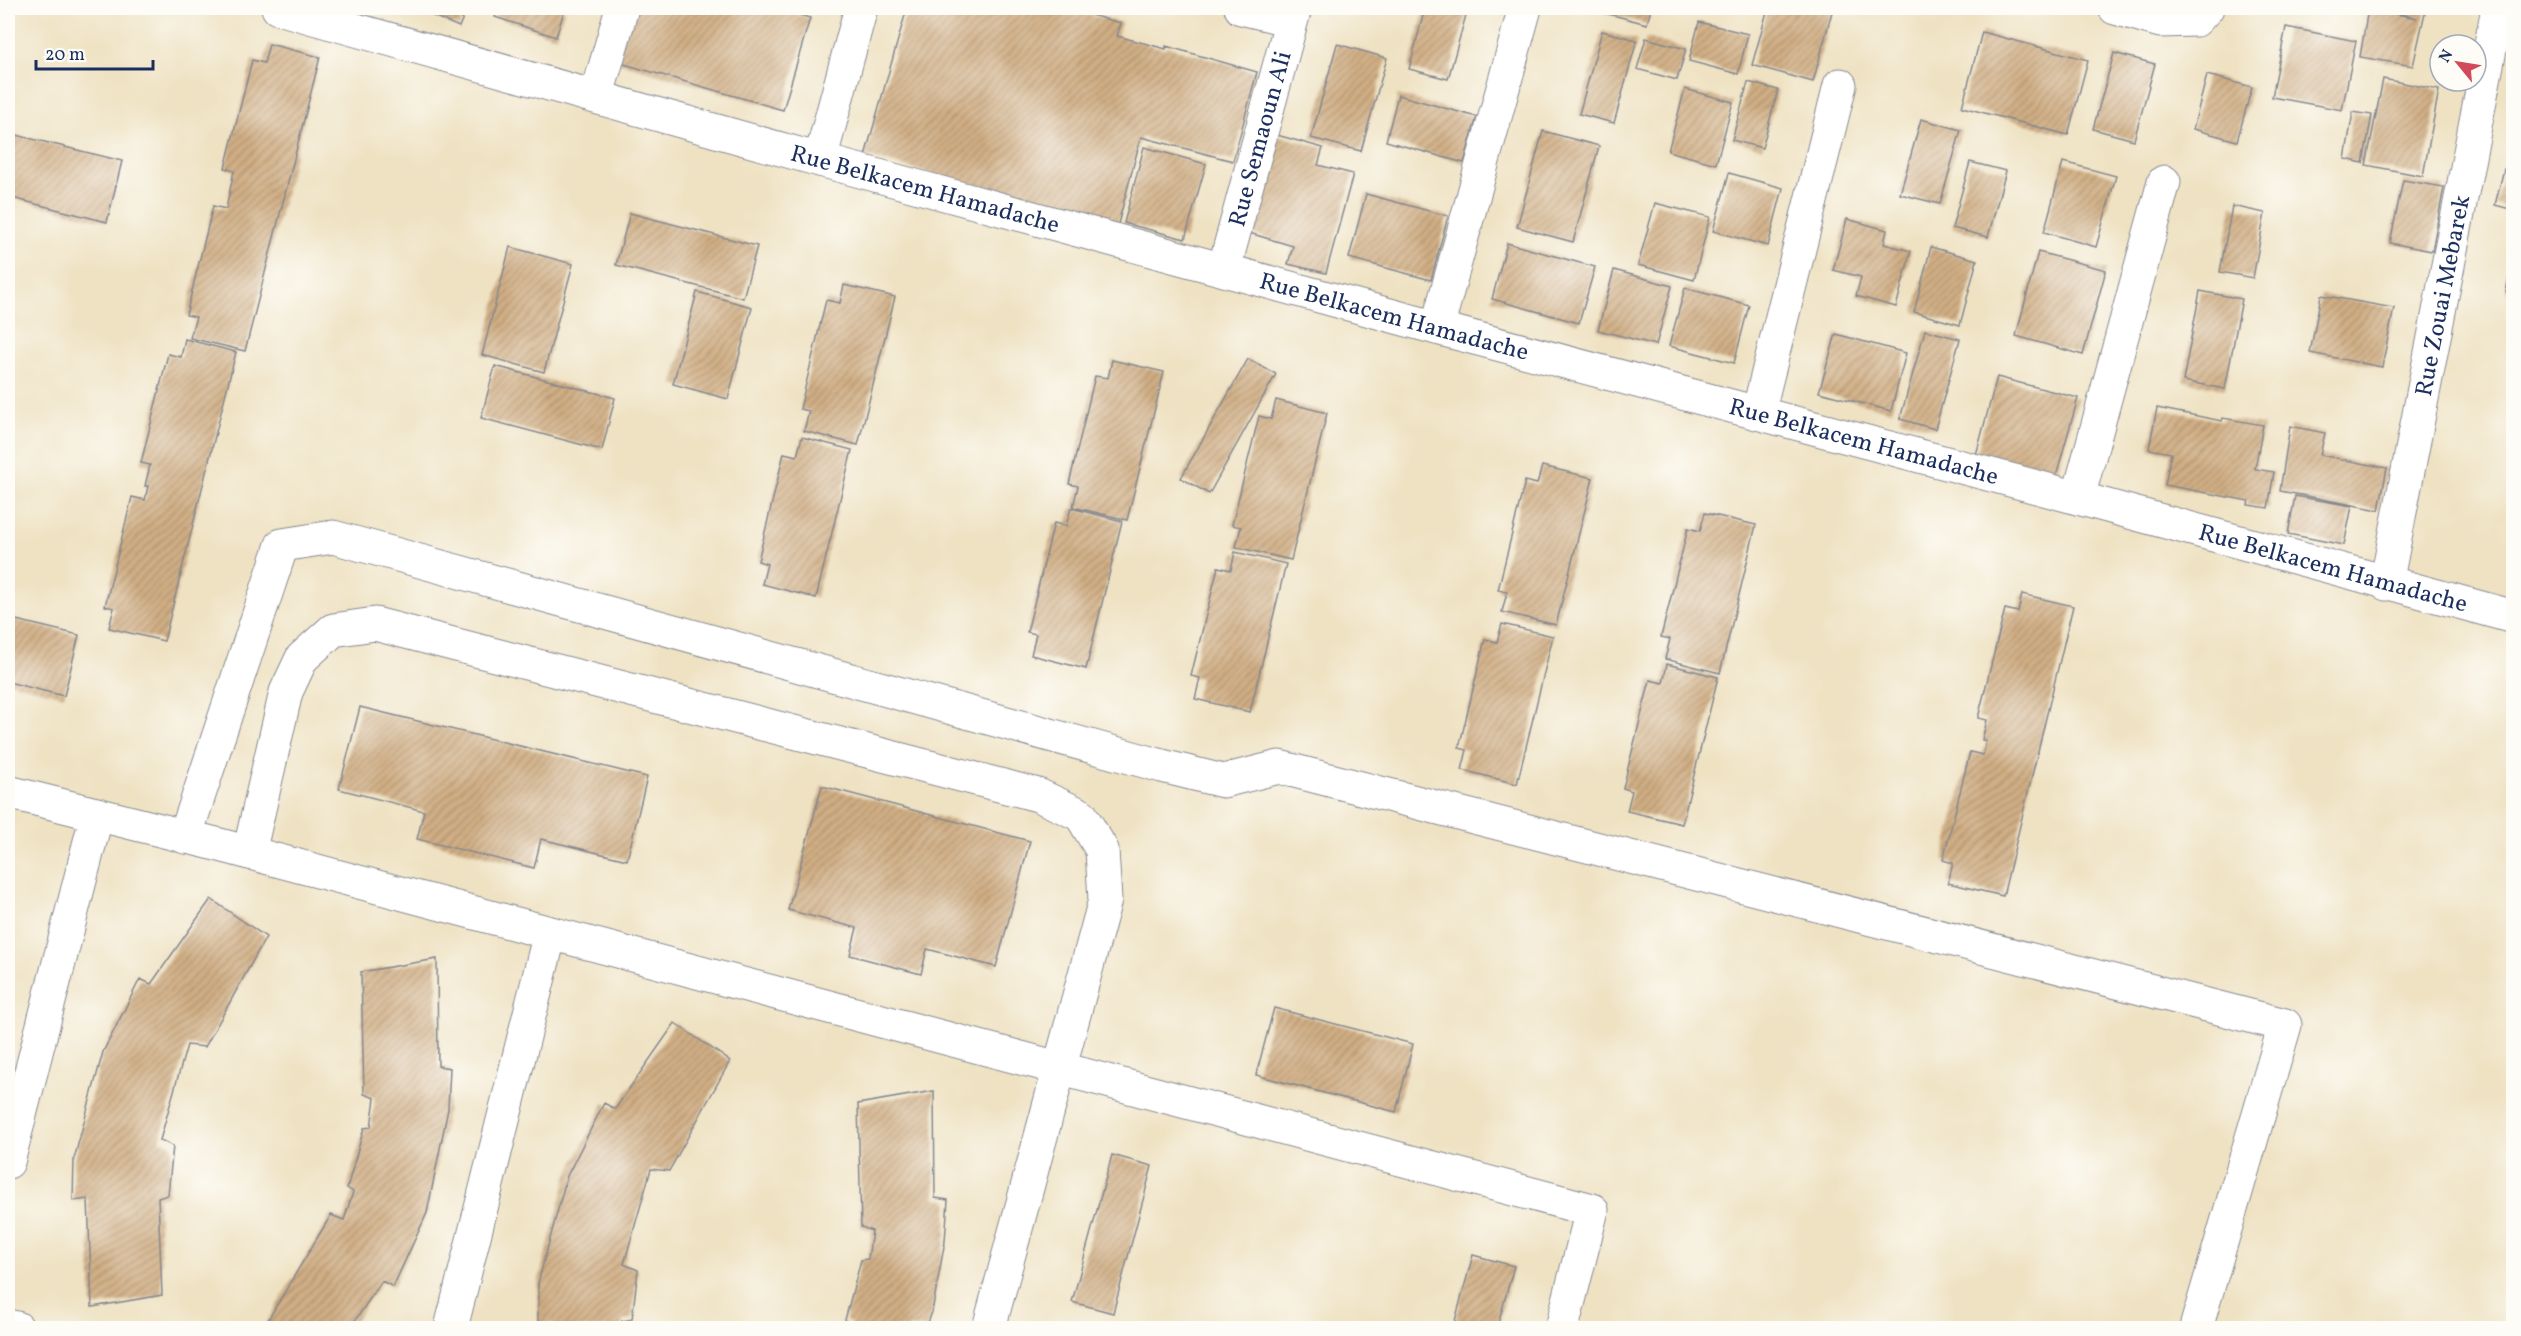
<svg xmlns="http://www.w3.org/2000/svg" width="2521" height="1336" viewBox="0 0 2521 1336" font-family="Vollkorn,serif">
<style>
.building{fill:url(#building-hatch)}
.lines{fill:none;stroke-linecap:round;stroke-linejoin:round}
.minor-casing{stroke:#858890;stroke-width:35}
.minor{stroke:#fff;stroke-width:33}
.labels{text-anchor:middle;stroke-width:5;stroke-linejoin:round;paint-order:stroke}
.street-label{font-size:24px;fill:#1b2f5e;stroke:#fdfcf7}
</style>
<defs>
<pattern id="building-hatch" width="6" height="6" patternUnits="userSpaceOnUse" patternTransform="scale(1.5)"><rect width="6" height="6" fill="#d1af84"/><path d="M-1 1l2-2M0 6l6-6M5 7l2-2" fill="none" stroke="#a98f6f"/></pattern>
</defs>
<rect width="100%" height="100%" fill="#fdfcf7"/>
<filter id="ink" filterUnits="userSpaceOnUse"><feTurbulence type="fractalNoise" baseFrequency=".0167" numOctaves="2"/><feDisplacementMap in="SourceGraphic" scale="12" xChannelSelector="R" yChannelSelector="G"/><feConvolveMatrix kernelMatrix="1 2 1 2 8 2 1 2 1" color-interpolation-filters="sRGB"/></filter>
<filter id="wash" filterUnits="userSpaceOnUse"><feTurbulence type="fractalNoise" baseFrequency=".008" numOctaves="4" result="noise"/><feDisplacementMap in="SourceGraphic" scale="24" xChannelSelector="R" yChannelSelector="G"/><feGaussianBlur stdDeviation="1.35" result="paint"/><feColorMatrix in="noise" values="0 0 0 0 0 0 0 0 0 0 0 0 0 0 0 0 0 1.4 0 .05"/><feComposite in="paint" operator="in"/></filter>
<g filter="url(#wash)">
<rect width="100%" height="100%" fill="#efe2c3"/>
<g id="blocks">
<path class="building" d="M414 8H467L459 27Z
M498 8H565L556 37 495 17Z
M625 8H776L810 18 783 110 610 60Z
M907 8H1064L1121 23 1117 36 1166 49V46L1257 72 1233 161 1141 137 1118 224 865 156Z
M1425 8H1468L1448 79 1409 69Z
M1586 8H1651L1647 24Z
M1768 8H1833L1813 82 1752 65Z
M2381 8H2426L2413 66 2360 57 2368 9 2417 18Z
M1699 22 1748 34 1738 74 1689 61Z
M2286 27 2356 41 2342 110 2272 97Z
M1602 31 1637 40 1614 123 1579 114Z
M1982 32 2088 60 2068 135 1962 107Z
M1646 38 1686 49 1677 80 1637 69Z
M269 44 320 57 245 351 190 338 196 317 186 315 213 206 226 209 234 171 225 168 252 60 264 63Z
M1337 44 1387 58 1361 151 1311 138Z
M2114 53 2155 64 2134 140 2093 129Z
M2207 75 2252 87 2237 141 2193 129Z
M2383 79 2439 90 2423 176 2366 165Z
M1748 82 1778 90 1762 148 1732 140Z
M1685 89 1733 102 1716 164 1668 151Z
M1398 95 1477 117 1464 163 1386 141Z
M2353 112 2372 115 2363 163 2345 159Z
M1921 119 1961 130 1940 204 1900 194Z
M1543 131 1599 146 1573 242 1517 227Z
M8 133 122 161 107 222 8 197Z
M1277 135 1323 148 1318 165 1353 174 1326 273 1288 264 1293 246 1249 233Z
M1144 147 1206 164 1185 239 1124 223Z
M1970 162 2006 171 1988 237 1952 228Z
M2063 162 2116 176 2096 247 2044 232Z
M2504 169 2514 171V210L2495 205Z
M1729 173 1783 188 1768 246 1713 231Z
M2403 180 2444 187 2432 251 2390 243Z
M1366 194 1448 216 1431 280 1349 258Z
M1655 203 1710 217 1694 280 1638 265Z
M2232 206 2265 213 2253 278 2220 272Z
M630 213 757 246 743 298 616 265Z
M1847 219 1887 230 1884 244 1911 251 1896 307 1856 296 1861 277 1833 270Z
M1507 243 1595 267 1579 323 1492 299Z
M510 247 573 264 544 372 482 355Z
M1931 247 1977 260 1960 325 1914 312Z
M2038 252 2106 270 2083 355 2016 336Z
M2512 261H2514V294L2506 292Z
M1614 270 1672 286 1656 345 1598 330Z
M844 285 895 297 858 445 804 431 809 411 800 409 826 300 840 303Z
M1685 288 1749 305 1734 363 1669 346Z
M2200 291 2242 299 2225 389 2183 381Z
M697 292 752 307 728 399 673 384Z
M2321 295 2394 308 2382 367 2310 353Z
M1925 330 1960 339 1935 429 1900 419Z
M1836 334 1906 353 1891 411 1819 392Z
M185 339 236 352 164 641 109 628 114 608 105 606 132 497 145 500 148 486H145L150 465 141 463 168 354 181 357Z
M1248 359 1276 374 1209 494 1181 478Z
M1112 360 1164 372 1127 520 1073 507 1078 486 1069 484 1095 376 1108 378Z
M495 366 615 398 602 450 481 418Z
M1997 377 2078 398 2056 476 1976 455Z
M1276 400 1327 413 1291 560 1236 547 1241 527 1232 525 1259 416 1271 419Z
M2157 408 2222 421 2223 418 2263 425 2255 469 2274 472 2268 508 2248 505 2249 501 2165 485 2171 453 2149 449Z
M2290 426 2325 433 2320 455 2387 468 2379 510 2280 491Z
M802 437 852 450 816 598 762 584 767 564 758 561 784 453 797 456Z
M1542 466 1593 478 1556 625 1502 612 1507 592 1498 590 1525 481 1537 484Z
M2295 496 2352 506 2344 545 2288 534Z
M1071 508 1122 521 1086 669 1031 655 1036 634 1027 632 1054 523 1066 526Z
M1705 513 1756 525 1720 673 1665 659 1670 639 1661 637 1688 528 1700 531Z
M1235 552 1286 564 1250 712 1195 699 1200 678 1191 676 1218 567 1231 570Z
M2022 594 2073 606 2003 896 1948 883 1953 863 1943 860 1970 752 1983 755 1986 741 1982 740 1987 720 1978 718 2005 609 2018 612Z
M8 618 79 635 64 696 8 682Z
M1502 624 1553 636 1517 784 1462 770 1467 750 1459 748 1485 639 1497 642Z
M1667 664 1718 677 1682 824 1627 811 1632 791 1623 788 1650 680 1663 683Z
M360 707 647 777 627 860 541 839 534 868 417 839 424 811 339 789Z
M822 786 1030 841 996 967 927 949 921 974 850 955 857 928 788 910Z
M211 899 266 937 205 1047 187 1045 160 1140 173 1146 168 1195 158 1198 162 1295 92 1307 88 1199 73 1201 74 1159 103 1052 140 979 151 984Z
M437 959 438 1066 450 1068 448 1109 427 1213 393 1287 382 1281 350 1328H274L266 1323 331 1215 344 1220 353 1192 347 1188 364 1128 371 1127 375 1098 364 1094 361 972Z
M1274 1008 1413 1044 1396 1112 1256 1075Z
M675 1023 730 1061 669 1171 651 1169 624 1264 638 1270 632 1319 622 1321 623 1328H552V1323L538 1325V1283L567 1176 604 1103 615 1109Z
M934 1091 935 1198 948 1200 945 1241 932 1312 926 1328H849L851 1324 845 1320 861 1260 868 1259 872 1231 861 1227 858 1104Z
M1112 1155 1152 1166 1113 1313 1072 1302Z
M1473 1255 1514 1266 1497 1328H1453Z"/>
</g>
</g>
<g filter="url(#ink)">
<use href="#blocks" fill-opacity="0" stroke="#858890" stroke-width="1.5"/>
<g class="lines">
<defs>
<g id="minor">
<path id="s1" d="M278 8 820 160 1437 328 2078 498 2514 617"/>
<path d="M1241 8 1291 20"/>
<path d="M2115 8 2160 21 2196 20 2207 8"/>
<path d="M597 95 622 8"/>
<path d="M820 160 861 8"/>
<path id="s2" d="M1224 269 1295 8"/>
<path d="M1437 328 1525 8"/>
<path d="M1758 413 1840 85"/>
<path d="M2078 498 2164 182"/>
<path id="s3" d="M2386 584 2498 8"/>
<path d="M8 792 216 844 1592 1210 1562 1328"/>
<path d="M185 837 282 545 333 537 1162 766 1223 781 1279 767 2285 1025 2196 1328"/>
<path d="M249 853 286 692 302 658 333 630 375 624 1038 795 1081 815 1102 850 1105 900 989 1328"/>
<path d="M8 1162 97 814"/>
<path d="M8 1326 17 1328"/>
<path d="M451 1328 550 933"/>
</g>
</defs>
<use href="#minor" class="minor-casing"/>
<use href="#minor" class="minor"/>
</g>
</g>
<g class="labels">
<g class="street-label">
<text dy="8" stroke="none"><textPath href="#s2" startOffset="135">Rue Semaoun Ali</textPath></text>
<text dy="8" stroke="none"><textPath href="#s1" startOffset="672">Rue Belkacem Hamadache</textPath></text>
<text dy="8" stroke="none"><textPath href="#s3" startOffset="294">Rue Zouai Mebarek</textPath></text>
<text dy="8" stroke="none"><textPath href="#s1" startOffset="1158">Rue Belkacem Hamadache</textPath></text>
<text dy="8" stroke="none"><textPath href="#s1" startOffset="1644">Rue Belkacem Hamadache</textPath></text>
<text dy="8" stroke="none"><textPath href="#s1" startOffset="2130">Rue Belkacem Hamadache</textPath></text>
</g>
</g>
<rect width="2521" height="1336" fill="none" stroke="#fdfcf7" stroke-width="30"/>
<g transform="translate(2458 63) rotate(300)"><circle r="28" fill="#fdfcf7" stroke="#a3aaba" stroke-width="1.5"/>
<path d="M0-4.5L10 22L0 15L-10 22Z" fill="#d1495b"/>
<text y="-9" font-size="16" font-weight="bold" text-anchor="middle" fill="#1b2f5e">N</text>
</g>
<path d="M36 60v9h117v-9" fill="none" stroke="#1b2f5e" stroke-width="3"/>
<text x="45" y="60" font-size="18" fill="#1b2f5e" stroke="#fdfcf7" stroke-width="4.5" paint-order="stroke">20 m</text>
</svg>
